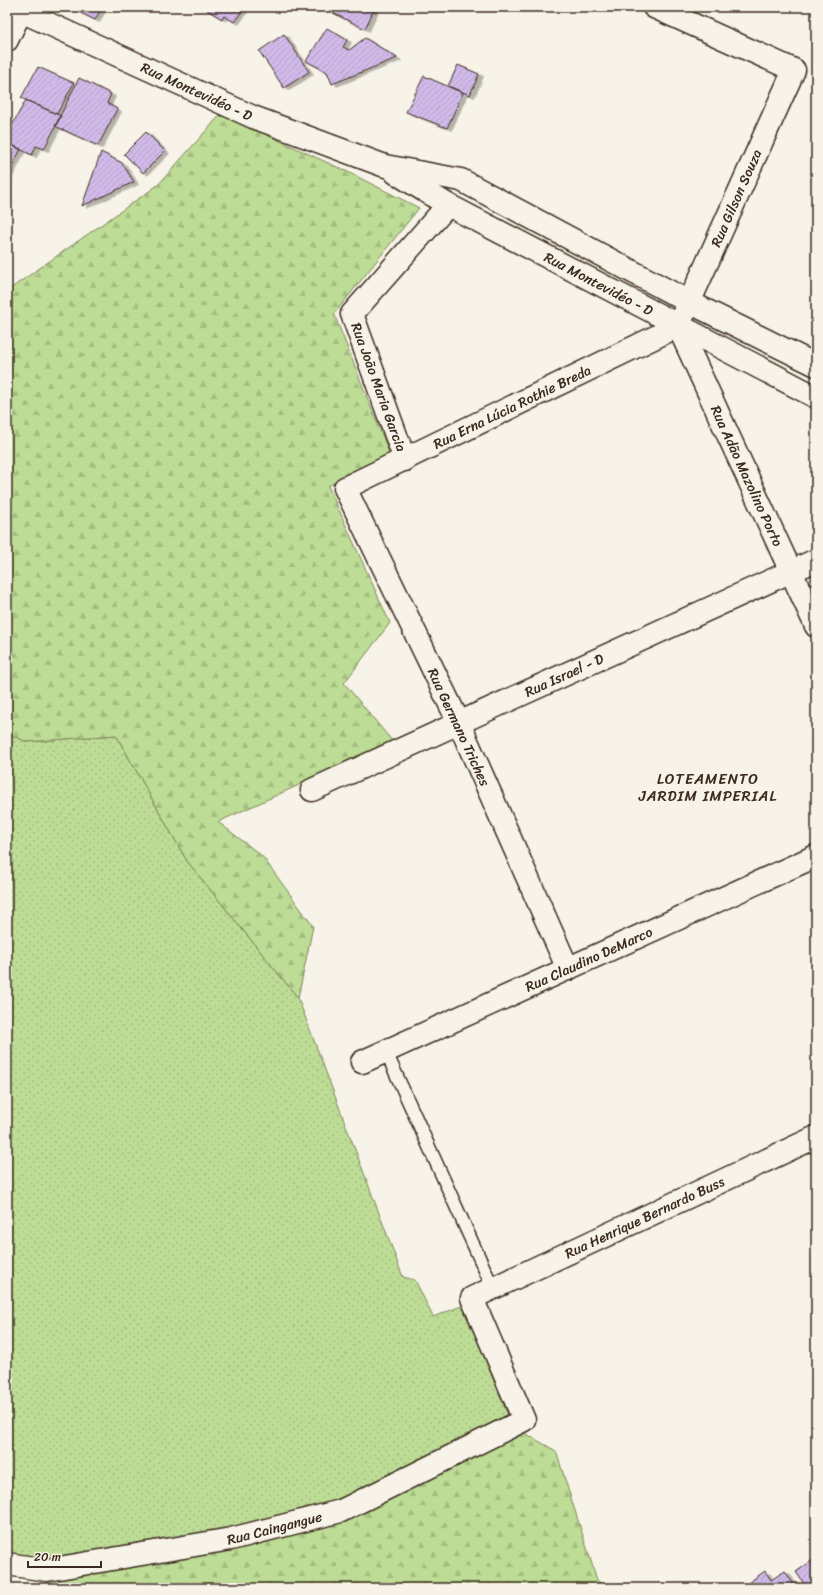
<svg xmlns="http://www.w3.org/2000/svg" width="823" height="1595" viewBox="0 0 823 1595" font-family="Sriracha,sans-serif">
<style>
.grass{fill:url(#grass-dots);stroke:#7c835a}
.forest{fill:url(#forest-firs);stroke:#7c835a}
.building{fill:url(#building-hatch);stroke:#3b2a1e;filter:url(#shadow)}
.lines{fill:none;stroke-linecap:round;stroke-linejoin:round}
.lane-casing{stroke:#3b2a1e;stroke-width:15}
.street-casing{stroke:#3b2a1e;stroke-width:25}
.lane{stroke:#f7f3e8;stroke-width:12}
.street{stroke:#f7f3e8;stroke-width:22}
.labels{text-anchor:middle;stroke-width:3.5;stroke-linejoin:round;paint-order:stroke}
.street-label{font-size:14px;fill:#3b2a1e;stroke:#f7f3e8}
.neighbourhood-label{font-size:15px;letter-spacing:1px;fill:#3b2a1e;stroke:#f7f3e8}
</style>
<defs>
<pattern id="grass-dots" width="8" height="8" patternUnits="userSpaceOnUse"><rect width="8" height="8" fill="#bddc95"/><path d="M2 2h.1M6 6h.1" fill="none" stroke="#a3bd80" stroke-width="1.8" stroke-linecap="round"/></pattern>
<pattern id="forest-firs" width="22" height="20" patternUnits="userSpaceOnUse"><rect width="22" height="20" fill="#bddc95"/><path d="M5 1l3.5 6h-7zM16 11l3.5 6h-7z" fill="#a3bd80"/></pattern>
<pattern id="building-hatch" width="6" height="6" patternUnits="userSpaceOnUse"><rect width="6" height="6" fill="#d1bae9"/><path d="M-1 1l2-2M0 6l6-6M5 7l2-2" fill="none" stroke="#b4a0c7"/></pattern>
<filter id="shadow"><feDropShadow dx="4.5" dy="2.5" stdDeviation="0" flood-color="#0004"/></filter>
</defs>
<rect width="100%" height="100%" fill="#f7f3e8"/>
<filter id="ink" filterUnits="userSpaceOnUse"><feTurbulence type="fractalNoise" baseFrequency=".025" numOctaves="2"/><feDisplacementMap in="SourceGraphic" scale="8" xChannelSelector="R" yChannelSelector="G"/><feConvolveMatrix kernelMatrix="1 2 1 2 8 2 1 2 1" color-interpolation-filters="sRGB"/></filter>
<g filter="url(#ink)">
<path class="grass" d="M7 733 27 742 116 735 187 861 298 998 403 1277 415 1280 433 1317 464 1305 512 1426 341 1511 231 1539 7 1564Z"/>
<path class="forest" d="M221 114 348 172 419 208 334 314 390 455 328 486 390 623 344 683 393 742 218 822 262 856 313 926 298 998 187 861 116 735 27 742 7 733V291L158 185Z
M512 1426 556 1451 597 1580 606 1588H65L47 1570 341 1511Z"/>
<path class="building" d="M76 7H102L95 20 75 10Z
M210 7H245L234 22 224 16 222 19 207 10Z
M336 7H375L365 29 333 13Z
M327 28 347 40 343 47 349 50 365 38 397 58 332 84 327 72 306 61Z
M284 34 309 72 284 88 259 51Z
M458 65 479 74 470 95 448 86Z
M38 67 74 83 57 114 21 98Z
M424 76 463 93 447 128 406 112Z
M79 78 111 94 107 103 117 109 98 146 55 126Z
M26 100 61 116 44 149 36 146 32 155 7 143V134Z
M146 132 165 151 143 173 124 154Z
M7 143 21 149 7 176Z
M101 152 122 163 134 182 82 206Z
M813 1560 816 1565V1586L807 1588 796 1572Z
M765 1571 771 1580 785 1571 796 1588H751L748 1583Z"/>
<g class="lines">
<defs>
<path id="lane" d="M386 1052 493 1288"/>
<g id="street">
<path id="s1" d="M12 7 253 117 385 166 461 180 689 302 816 365"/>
<path d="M654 7 794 70 684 314"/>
<path d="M7 40 23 7"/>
<path id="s2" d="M396 173 448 205 816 397"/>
<path id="s3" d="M678 326 816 626"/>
<path d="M405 460 352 314 448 205"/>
<path id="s4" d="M312 790 816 560"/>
<path id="s5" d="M568 969 459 723 345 488 678 326"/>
<path id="s6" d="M362 1062 816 856"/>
<path id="s7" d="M7 1564 47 1570 231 1539 341 1511 512 1426 524 1420 472 1298 816 1137"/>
</g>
</defs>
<use href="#lane" class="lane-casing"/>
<use href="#street" class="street-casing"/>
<use href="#lane" class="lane"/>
<use href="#street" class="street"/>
</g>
</g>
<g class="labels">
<g class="street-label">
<text dy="5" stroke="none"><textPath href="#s1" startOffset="203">Rua Montevidéo - D</textPath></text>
<text transform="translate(736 198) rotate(-66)" y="5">Rua Gilson Souza</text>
<text dy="5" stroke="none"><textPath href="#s2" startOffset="231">Rua Montevidéo - D</textPath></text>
<text transform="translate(379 387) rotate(70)" y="5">Rua João Maria Garcia</text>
<text dy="5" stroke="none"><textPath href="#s5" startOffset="716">Rua Erna Lúcia Rothie Breda</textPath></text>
<text dy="5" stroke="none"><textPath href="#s3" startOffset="165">Rua Adão Mazolino Porto</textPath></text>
<text dy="5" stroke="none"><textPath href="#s4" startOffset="277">Rua Israel - D</textPath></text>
<text transform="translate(459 727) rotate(65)" y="5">Rua Germano Triches</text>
<text dy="5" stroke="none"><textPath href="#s6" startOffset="249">Rua Claudino DeMarco</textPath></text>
<text dy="5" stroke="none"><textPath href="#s7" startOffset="868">Rua Henrique Bernardo Buss</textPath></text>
<text dy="5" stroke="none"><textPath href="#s7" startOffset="272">Rua Caingangue</textPath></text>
</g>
<g class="neighbourhood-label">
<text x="708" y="784">LOTEAMENTO<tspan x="708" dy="17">JARDIM IMPERIAL</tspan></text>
</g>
</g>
<rect width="823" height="1595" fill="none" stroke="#f7f3e8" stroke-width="24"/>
<rect x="12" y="12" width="799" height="1571" fill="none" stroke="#3b2a1e" stroke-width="1.5" filter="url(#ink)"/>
<path d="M28 1561v6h73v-6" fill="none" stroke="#3b2a1e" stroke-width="2"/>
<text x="34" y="1561" font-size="12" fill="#3b2a1e" stroke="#f7f3e8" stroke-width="3" paint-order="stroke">20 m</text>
</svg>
